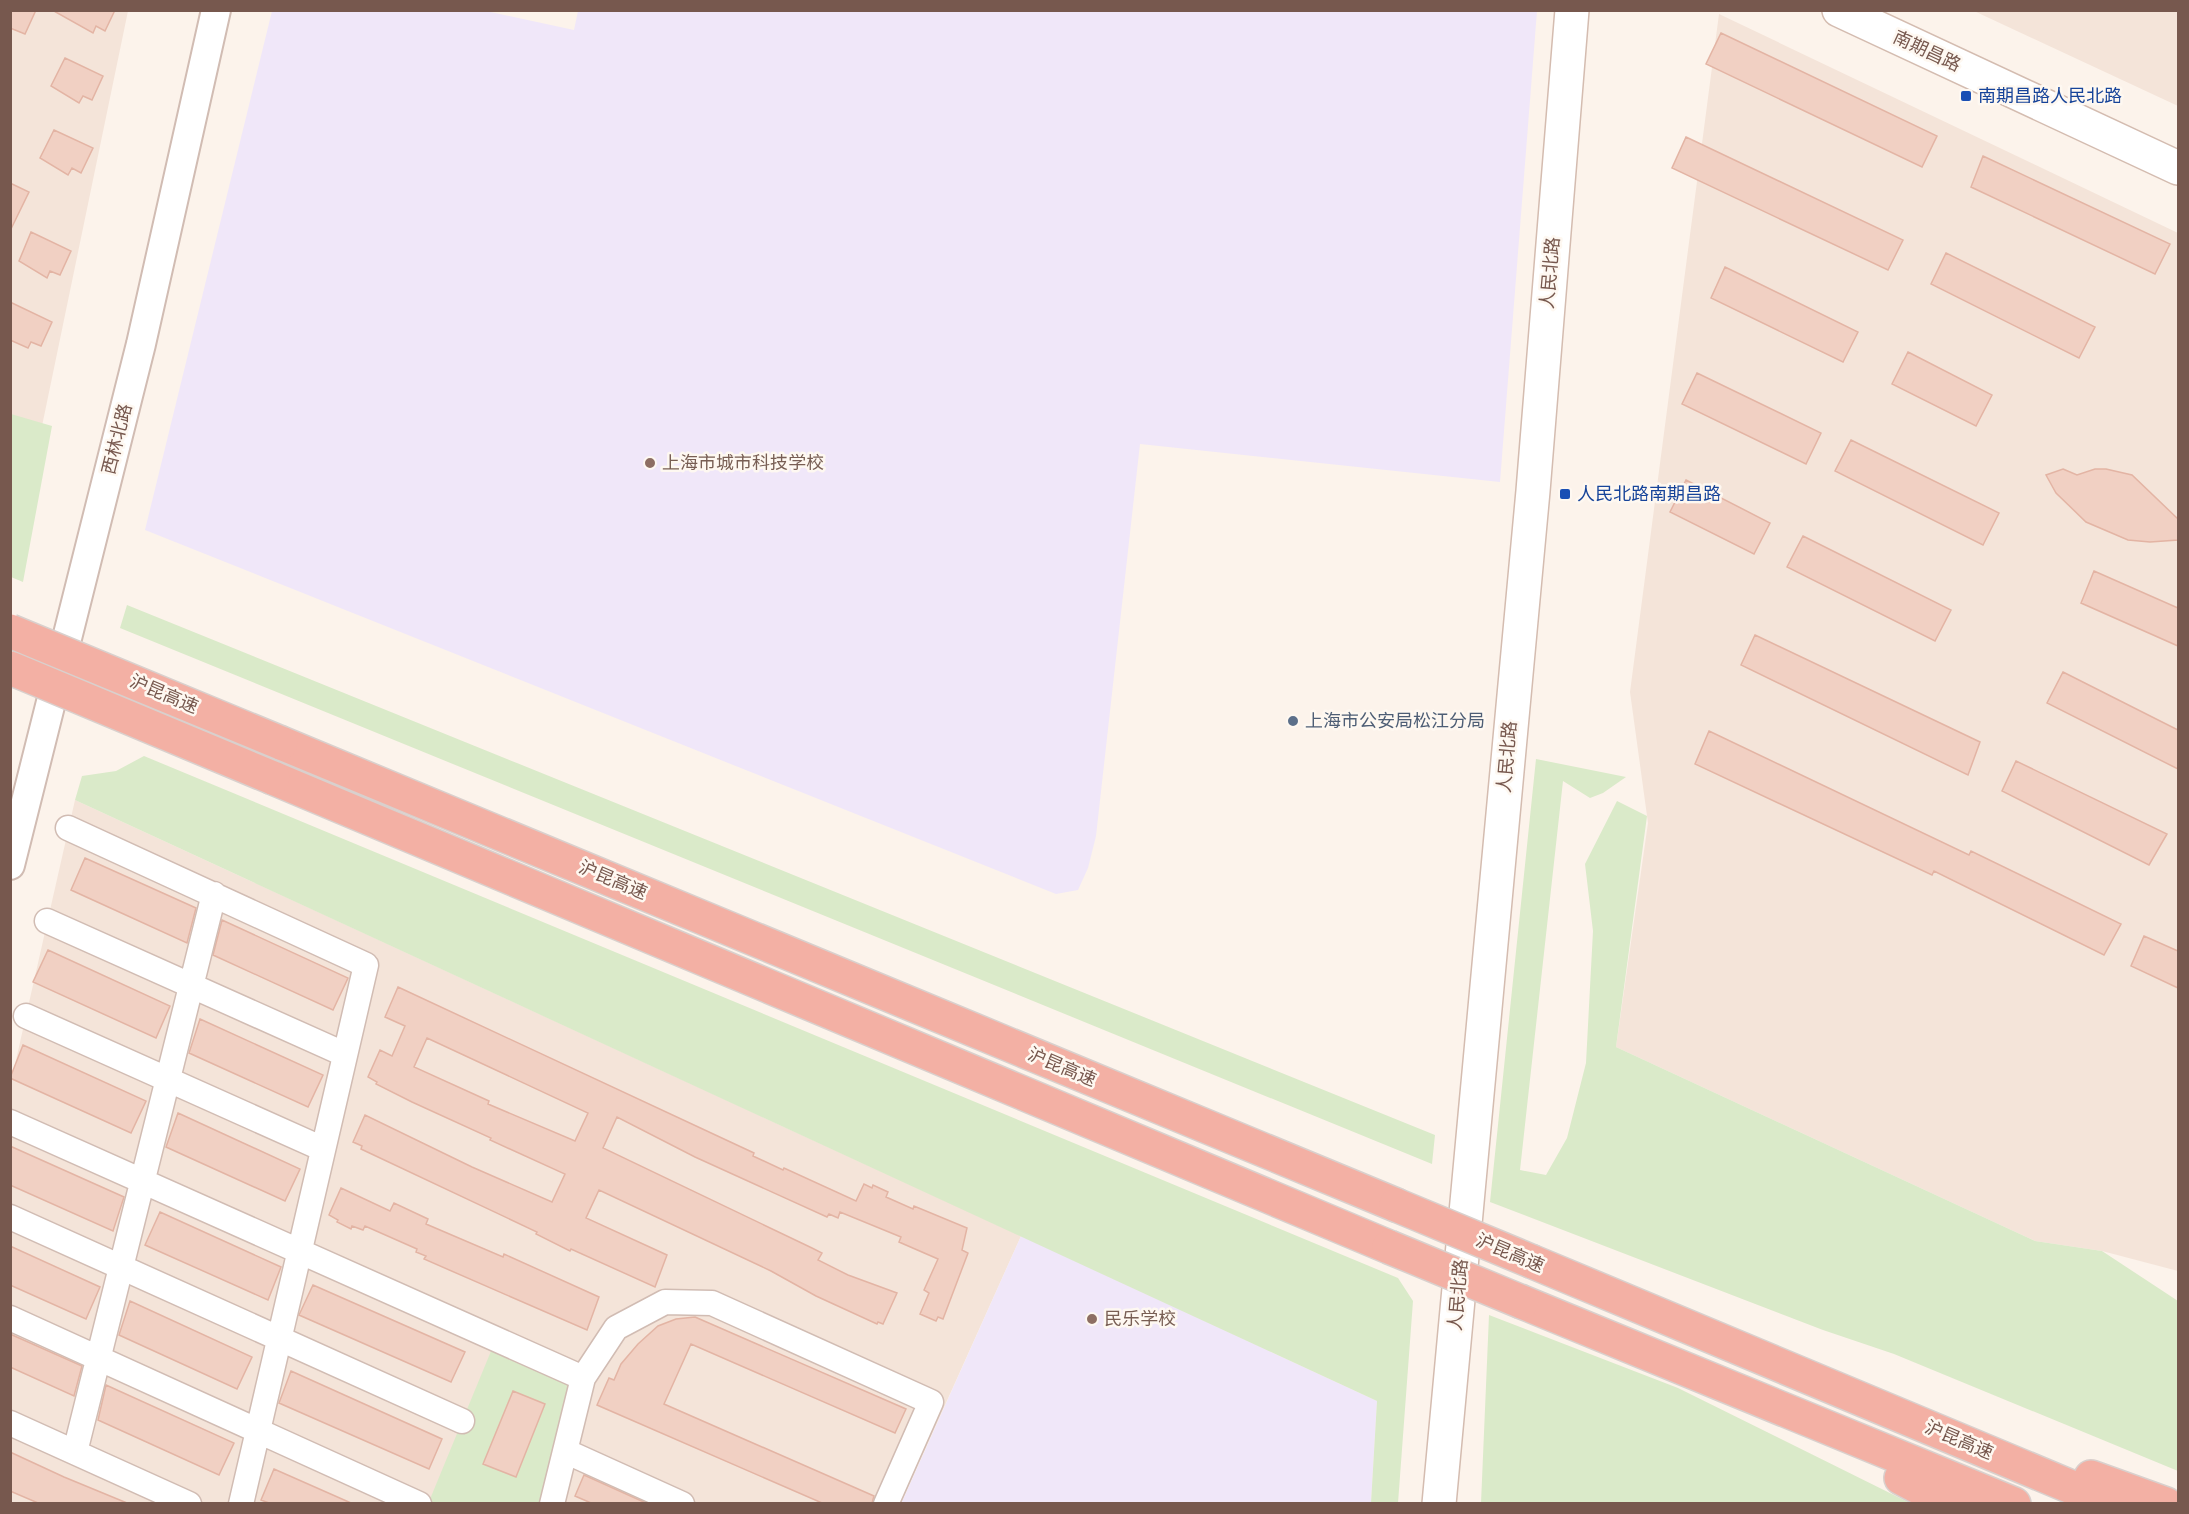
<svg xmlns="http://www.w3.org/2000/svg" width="2189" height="1514" viewBox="0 0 2189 1514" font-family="'Archivo Narrow','Noto Sans SC',sans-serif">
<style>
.residential{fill:#f4e4d9}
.education{fill:#f0e7f9}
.green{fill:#daeac9}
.building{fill:#f1d0c3;stroke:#e3b4a4;stroke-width:1.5;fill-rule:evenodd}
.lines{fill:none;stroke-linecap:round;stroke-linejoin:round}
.minor-casing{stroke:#d1bcb3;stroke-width:27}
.tertiary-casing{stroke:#d1bcb3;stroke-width:32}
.secondary-casing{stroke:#d4bcb0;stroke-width:36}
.motorway-casing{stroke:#d9d0cd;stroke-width:36}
.minor{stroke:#fff;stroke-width:24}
.tertiary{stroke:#fff;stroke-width:28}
.secondary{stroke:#fff;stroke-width:33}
.motorway{stroke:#f3b0a4;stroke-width:33}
.motorway-bridge-casing{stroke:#d9d0cd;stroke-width:36;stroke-linecap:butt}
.motorway-bridge{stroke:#f3b0a4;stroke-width:33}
.transit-dot{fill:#1a4fb4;stroke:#fef8f1;stroke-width:2}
.education-dot{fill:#8d6e63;stroke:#fef8f1;stroke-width:2}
.service-dot{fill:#5c6f8a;stroke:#fef8f1;stroke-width:2}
.labels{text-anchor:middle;stroke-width:5;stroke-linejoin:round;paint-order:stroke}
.street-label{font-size:18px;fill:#77584e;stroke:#fef8f1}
.transit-label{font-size:18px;fill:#164399;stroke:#fef8f1;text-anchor:start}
.education-label{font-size:18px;fill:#785e54;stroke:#fef8f1;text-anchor:start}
.service-label{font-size:18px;fill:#4e5e75;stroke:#fef8f1;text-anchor:start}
</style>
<rect width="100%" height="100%" fill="#fcf3eb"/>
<path class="residential" d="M10 11H128L13 566 10 565Z
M1974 11H2178V106Z
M1719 14 2178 233V1271L2102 1251 2035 1241 1616 1047 1648 823 1630 692Z
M75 800 1021 1236 901 1503 11 1504V1082Z"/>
<path class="education" d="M578 11H1537L1500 482 1140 444 1096 836 1088 868 1078 890 1056 894 145 530 272 11H486L574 30Z
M1021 1236 1377 1401 1371 1503 901 1504Z"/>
<path class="green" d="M11 414 52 426 23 582 11 577Z
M127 605 1435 1135 1432 1164 120 628Z
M144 756 1398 1278 1413 1301 1398 1503H1371L1377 1401 75 800 82 776 116 771Z
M1536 759 1626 777 1603 793 1590 798 1563 781 1520 1170 1546 1175 1567 1138 1586 1063 1593 931 1585 864 1617 801 1647 816 1616 1047 2035 1241 2102 1251 2178 1301V1471L1894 1354 1823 1330 1490 1202Z
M1489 1315 1678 1388 1910 1503H1481Z
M496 1339 583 1378 552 1503 428 1504Z"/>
<path class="building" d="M10 10H36L25 34 10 28Z
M52 10H115L105 31 96 26 93 33Z
M1721 33 1937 136 1922 167 1706 64Z
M65 58 103 76 92 100 83 96 79 103 51 86Z
M54 130 93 148 81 173 72 168 68 175 40 158Z
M1686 137 1903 240 1888 270 1672 168Z
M1983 156 2170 244 2155 274 1971 187Z
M10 183 29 192 10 231Z
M31 232 71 251 60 275 50 271 47 278 19 261Z
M1946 253 2095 327 2079 358 1931 284Z
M1725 267 1858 332 1843 362 1711 298Z
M10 302 52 322 41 346 31 342 28 348 10 340Z
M1908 352 1992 395 1976 426 1892 384Z
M1697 373 1821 433 1806 464 1682 404Z
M1851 440 1999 513 1983 545 1835 471Z
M2063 469 2077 475 2095 469H2106L2132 475 2178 519V540L2150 542 2128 540 2086 522 2056 493 2046 475Z
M1686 480 1770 523 1754 554 1670 512Z
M1803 536 1951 610 1935 641 1787 567Z
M2094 571 2178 608V646L2081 603Z
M1755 635 1980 742 1968 775 1741 665Z
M2063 672 2178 730V769L2047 703Z
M1709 731 1969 855 1971 851 2121 924 2104 955 1934 871 1932 875 1695 764Z
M2016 761 2167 834 2149 865 2002 791Z
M85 858 196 908 187 943 71 890Z
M222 920 348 978 333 1010 213 955Z
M2144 936 2178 951V988L2131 966Z
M48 950 170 1006 156 1038 33 982Z
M398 987 754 1153 753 1156 783 1170 784 1168 856 1201 864 1184 872 1188 873 1185 888 1192 886 1197 913 1209 914 1206 967 1228 962 1250 968 1253 943 1319 938 1317 936 1321 920 1314 929 1293 924 1290 938 1259 899 1242 901 1237 840 1212 838 1218 829 1214 827 1217 695 1157 617 1117 603 1148 812 1248 822 1253 818 1260 848 1275 897 1293 883 1324 878 1322 877 1324 816 1296 771 1271 599 1190 586 1218 667 1255 655 1287 571 1249 570 1251 536 1234 537 1232 361 1149 362 1146 353 1142 365 1115 472 1167 552 1202 565 1174 490 1140 491 1138 412 1102 376 1084 377 1082 368 1077 380 1050 392 1056 405 1026 385 1017ZM427 1038 588 1113 575 1141 488 1104 489 1101 414 1067Z
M200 1019 323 1075 308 1107 189 1053Z
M23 1045 146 1101 131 1133 10 1078Z
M178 1113 300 1169 285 1201 166 1147Z
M10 1146 124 1197 113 1231 10 1185Z
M341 1188 390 1211 394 1203 428 1219 426 1224 503 1257 504 1254 599 1297 587 1330 424 1259 426 1256 416 1252 417 1249 365 1226 363 1230 352 1226 351 1229 337 1222 338 1220 329 1215Z
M160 1212 281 1267 268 1300 145 1245Z
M10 1246 100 1287 86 1319 10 1285Z
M313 1285 465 1352 451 1382 299 1315Z
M130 1301 252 1357 237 1389 119 1335Z
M695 1317 906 1409 895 1433 691 1344 664 1404 874 1496 872 1503H822L597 1405 609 1378 614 1380 621 1364 638 1344 658 1326 676 1319Z
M10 1334 82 1366 74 1396 10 1367Z
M291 1371 442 1439 429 1469 279 1403Z
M106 1385 234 1443 219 1475 98 1420Z
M513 1391 545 1404 516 1477 483 1464Z
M10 1452 64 1477 127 1503H38L10 1491Z
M274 1469 351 1503H269L261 1500Z
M584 1475 646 1503H591L575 1496Z"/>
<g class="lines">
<defs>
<path id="minor" d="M68 828 366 965 241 1504
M47 921 344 1054
M26 1016 323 1149
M10 1122 583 1378 552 1504
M10 1217 462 1421
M10 1318 419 1504
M583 1378 616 1328 665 1302 712 1303 931 1402 886 1504
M10 1423 189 1504
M565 1451 682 1504
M75 1452 214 894"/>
<path id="tertiary" d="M10 865 141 344 216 10"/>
<path id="secondary" d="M1839 10 2178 168
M1439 1504 1533 491 1572 10"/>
<path id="motorway" d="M281 743 1396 1205
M273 778 1389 1247
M1533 1262 2112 1504
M1522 1302 2014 1504
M2091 1477 2166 1504
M1901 1478 1950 1504"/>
</defs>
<use href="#minor" class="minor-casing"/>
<use href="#tertiary" class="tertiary-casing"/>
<use href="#secondary" class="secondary-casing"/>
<use href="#motorway" class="motorway-casing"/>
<use href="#minor" class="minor"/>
<use href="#tertiary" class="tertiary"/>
<use href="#secondary" class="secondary"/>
<use href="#motorway" class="motorway"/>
<defs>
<path id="motorway-bridge" d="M10 631 281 743
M10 668 273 778
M1396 1205 1533 1262
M1389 1247 1522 1302"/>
</defs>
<use href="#motorway-bridge" class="motorway-bridge-casing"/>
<use href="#motorway-bridge" class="motorway-bridge"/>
</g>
<g class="transit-dot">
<rect x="1960" y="90" width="12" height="12" rx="3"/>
<rect x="1559" y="488" width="12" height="12" rx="3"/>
</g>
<g class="education-dot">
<circle cx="650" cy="463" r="6"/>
<circle cx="1092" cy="1319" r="6"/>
</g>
<circle class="service-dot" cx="1293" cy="721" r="6"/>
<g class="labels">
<g class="street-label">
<text transform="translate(1927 51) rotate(25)" y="6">南期昌路</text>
<text transform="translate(1550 273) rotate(-85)" y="6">人民北路</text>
<text transform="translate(117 439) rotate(-76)" y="6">西林北路</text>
<text transform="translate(164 694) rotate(23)" y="6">沪昆高速</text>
<text transform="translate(1507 757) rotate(-85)" y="6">人民北路</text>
<text transform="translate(613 880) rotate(23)" y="6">沪昆高速</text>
<text transform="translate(1062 1067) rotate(23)" y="6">沪昆高速</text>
<text transform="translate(1510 1253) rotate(23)" y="6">沪昆高速</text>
<text transform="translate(1458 1295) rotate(-85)" y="6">人民北路</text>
<text transform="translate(1959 1440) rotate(23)" y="6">沪昆高速</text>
</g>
<g class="transit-label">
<text x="1978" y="102">南期昌路人民北路</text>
<text x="1577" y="500">人民北路南期昌路</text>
</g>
<g class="education-label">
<text x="662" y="469">上海市城市科技学校</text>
<text x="1104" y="1325">民乐学校</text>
</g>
<g class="service-label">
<text x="1305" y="727">上海市公安局松江分局</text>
</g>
</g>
<rect width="2189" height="1514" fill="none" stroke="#77584e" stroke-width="24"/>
</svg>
